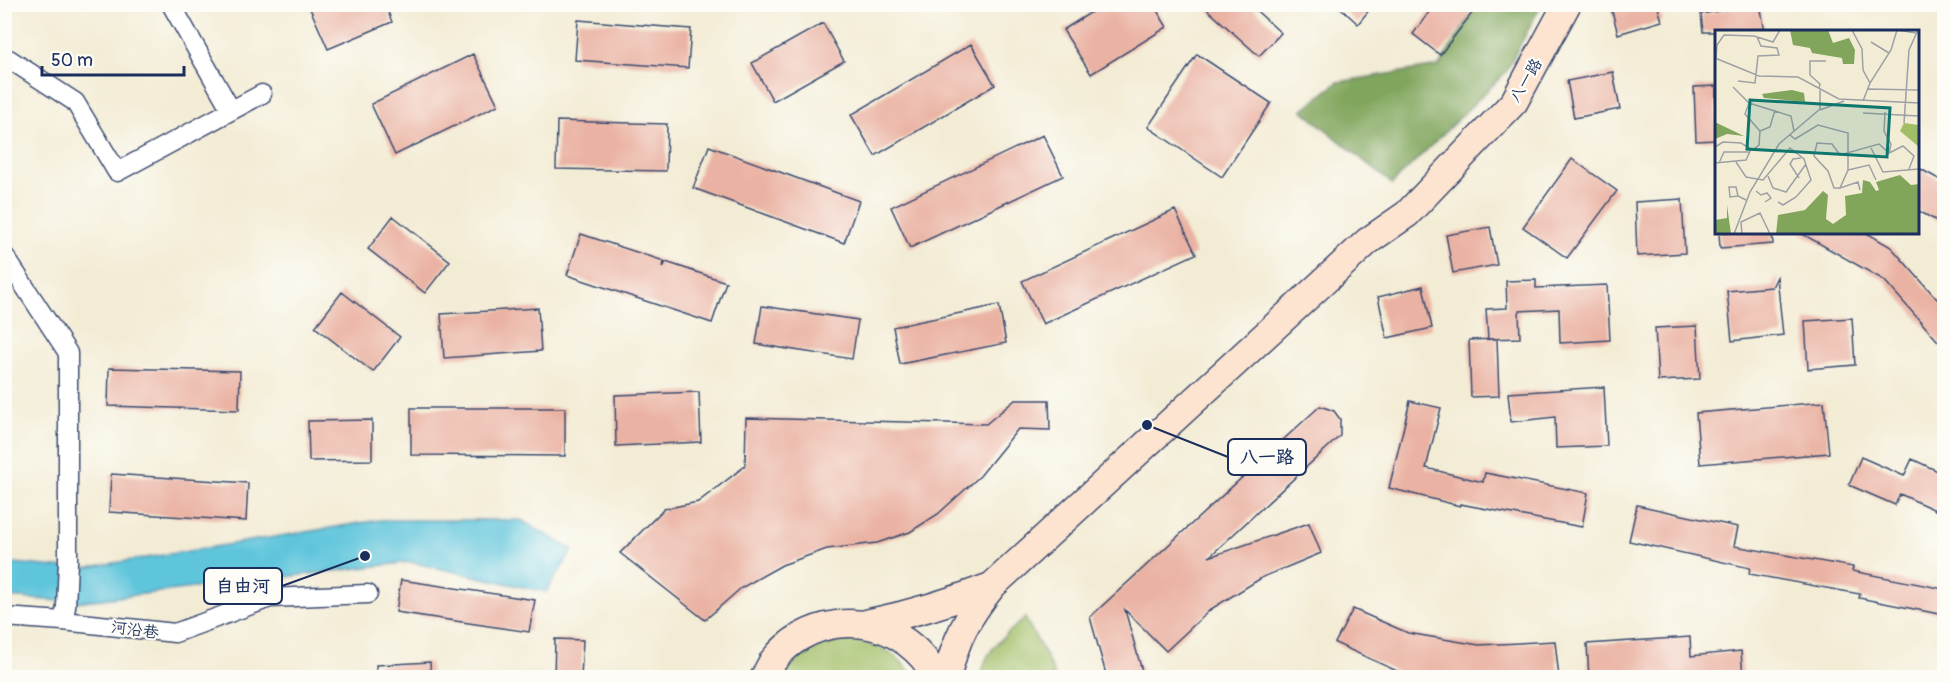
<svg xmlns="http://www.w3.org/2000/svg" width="1949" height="682" viewBox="0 0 1949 682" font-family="Pangolin,'LXGW WenKai TC',sans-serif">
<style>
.green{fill:#a1be66;stroke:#5e7662;stroke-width:1.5}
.forest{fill:#80a55b;stroke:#4e6a5c;stroke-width:1.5}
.water{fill:#5ec5db;stroke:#3c7a9c;stroke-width:1.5}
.building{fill:#eab2a3}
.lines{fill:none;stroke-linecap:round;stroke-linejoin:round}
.street-casing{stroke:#3b4b70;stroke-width:21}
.secondary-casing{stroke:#3b4b70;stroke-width:30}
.street{stroke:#fff;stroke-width:18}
.secondary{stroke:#fde4d1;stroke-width:27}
.labels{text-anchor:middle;stroke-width:4.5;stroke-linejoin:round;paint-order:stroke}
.street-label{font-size:16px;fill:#1b2f5e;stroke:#fdfcf7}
.inset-road{fill:none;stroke:#9da0a5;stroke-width:1.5}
.view{fill:#0f766e;fill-opacity:0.15;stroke:#0f766e;stroke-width:3}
.inset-edge{fill:none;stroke:#1b2f5e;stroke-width:3}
.leader{fill:none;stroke:#1b2f5e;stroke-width:2}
.callout-dot{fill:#1b2f5e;stroke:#fdfcf7;stroke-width:2}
.callout{fill:#fdfcf7;stroke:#1b2f5e;stroke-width:2}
.callout-label{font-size:18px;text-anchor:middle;font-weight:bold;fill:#1b2f5e}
</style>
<rect width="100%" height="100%" fill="#fdfcf7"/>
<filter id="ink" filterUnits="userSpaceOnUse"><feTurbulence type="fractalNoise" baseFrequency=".0167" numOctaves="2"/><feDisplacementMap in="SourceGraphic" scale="12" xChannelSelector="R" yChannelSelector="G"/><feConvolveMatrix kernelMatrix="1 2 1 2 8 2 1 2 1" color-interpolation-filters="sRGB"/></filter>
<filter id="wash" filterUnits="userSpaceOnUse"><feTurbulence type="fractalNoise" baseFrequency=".008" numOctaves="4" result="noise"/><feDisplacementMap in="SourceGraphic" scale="24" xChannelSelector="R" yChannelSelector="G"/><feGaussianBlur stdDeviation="1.35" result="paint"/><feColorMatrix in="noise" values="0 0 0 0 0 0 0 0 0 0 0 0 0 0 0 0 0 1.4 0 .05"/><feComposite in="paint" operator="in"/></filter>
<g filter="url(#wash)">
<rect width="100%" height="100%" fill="#f3ecd5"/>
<path class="green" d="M1025 618 1047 658 1055 677H982C983 650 1006 635 1025 618Z
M846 640C883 646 891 648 915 677H783C801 652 816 646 846 640Z"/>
<path class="forest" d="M1477 5H1541L1506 72 1392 184 1302 110 1338 82 1439 66Z"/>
<path class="water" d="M379 520H521L573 550 546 592 410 562 76 602 5 597 4 562 77 569Z"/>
<g id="blocks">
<path class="building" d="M308 4H385L392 22 328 49Z
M1104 4H1153L1167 27 1091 74 1063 30Z
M1201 4H1249L1281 33 1259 56Z
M1336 4H1374L1358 24Z
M1435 4H1479L1440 55 1413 34Z
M1610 4H1657L1662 21 1618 34Z
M1760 4 1765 32H1703L1701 14Z
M578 20 691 29 688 68 575 60Z
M823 23 844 61 773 101 752 63Z
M971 44 995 85 875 156 851 115Z
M473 54 498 105 395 155 371 104Z
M1197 54 1271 103 1222 177 1148 127Z
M1613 72 1620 109 1574 118 1567 81Z
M1716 86V140L1696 141 1694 87Z
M557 121 667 124 666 171 556 169Z
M1043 135 1063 176 910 248 891 207Z
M709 146 859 201 844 243 693 188Z
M1572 159 1617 191 1567 258 1523 227Z
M1917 167 1944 182V225L1917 210Z
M1682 199 1685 253 1637 256 1635 202Z
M1175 210 1196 254 1043 324 1022 281Z
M393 216 450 261 425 293 368 249Z
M1490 227 1497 265 1453 273 1446 235Z
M1719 232H1772L1773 244 1720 248Z
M1799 232H1865L1891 247 1944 307V348L1884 280Z
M581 234 664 261 663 268 666 262 726 282 712 323 567 275Z
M1777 277 1783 335 1732 341 1727 291 1772 287Z
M1536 280V288L1607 285 1610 340 1560 343 1559 309 1519 311 1520 338 1488 339 1486 309 1507 308 1506 281Z
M1423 286 1432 328 1387 338 1378 297Z
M342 292 400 337 373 372 315 327Z
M999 305 1006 343 900 364 893 327Z
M762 306 858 320 852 359 756 344Z
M538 308 541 351 444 358 441 314Z
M1852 318 1855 365 1808 369 1805 321Z
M1697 326 1700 379 1658 381 1655 328Z
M1497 339 1499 396 1471 397 1469 340Z
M109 368 240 371 239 410 108 406Z
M1604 387 1607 446 1556 448 1555 417 1511 422 1508 393Z
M699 392 701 442 616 446 615 395Z
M1015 400H1049L1050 430 1018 429 980 476 938 514 910 532 877 543 827 549 782 565 741 588 705 620 620 553 664 509 698 502 745 466 746 418 986 424Z
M1410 401 1441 408 1426 468 1483 482 1485 473 1588 493 1582 527 1460 504V506L1389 488Z
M1824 402 1829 453 1700 464 1696 413Z
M1320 406 1334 411 1340 419V436L1209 557 1309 523 1321 553 1263 577 1211 609 1166 651 1125 610 1144 678H1107L1090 617Z
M411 408H565V456L411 455Z
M372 420V460L309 461 308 421Z
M1861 457 1904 476 1912 459 1944 474V514L1900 494 1895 505 1849 485Z
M111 474 248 483 246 521 109 512Z
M1637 505 1738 527 1734 546 1853 567 1852 571 1944 589V615L1859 598 1860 594 1749 574 1750 568 1629 541Z
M401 580 535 600 529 632 396 612Z
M1353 609 1408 633 1479 645 1555 641 1559 678H1431L1399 672 1335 643Z
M1690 637 1691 656 1741 651 1743 678H1699V674L1656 678H1589L1587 644Z
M555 639 583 640 581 678H554Z
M430 662 431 678H377L376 665Z"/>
</g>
</g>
<g filter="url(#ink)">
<use href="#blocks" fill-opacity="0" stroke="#3b4b70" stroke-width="1.5"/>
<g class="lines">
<defs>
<path id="street" d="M171 4 231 110
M4 59H9L75 102 117 172 262 94
M4 255 68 353V562L66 607 63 621
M4 617 63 621 175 633 270 598 368 594"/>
<path id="secondary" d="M868 623C911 614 951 602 992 586
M764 678C767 672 770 666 773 661 804 620 865 611 906 642 918 651 930 663 935 678
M947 678C955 639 968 616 993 585L1368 241 1407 214 1514 102 1567 4"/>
</defs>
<use href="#street" class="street-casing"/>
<use href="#secondary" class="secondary-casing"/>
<use href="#street" class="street"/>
<use href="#secondary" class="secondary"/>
</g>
</g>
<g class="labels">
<g class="street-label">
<text transform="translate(1525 80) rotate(-59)" y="6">八一路</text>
<text transform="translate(135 629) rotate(7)" y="6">河沿巷</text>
</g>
</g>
<g transform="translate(1715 30)">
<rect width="204" height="204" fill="#f3ecd5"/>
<path d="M189 93 204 95V117L185 101Z" fill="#a1be66"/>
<path d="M75 0H113L118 13 134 8 140 20 139 34H128L127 28 97 23 95 18 78 15ZM77 60 89 63 90 72 49 68 47 64ZM0 92 6 95 29 106 12 104 0 109ZM185 145 196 155 204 154V204H61L63 185 90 180 108 161 113 165 111 189 118 194 131 185 130 166 147 163 148 150 155 152 161 161 164 160 161 152ZM12 175 16 204H0V190L12 188Z" fill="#80a55b"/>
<path class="inset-road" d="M137 0 147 19 148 40 155 53M182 0 201 3M156 12 174 23M0 28 44 46 83 47 124 69 204 73M1 28 2 15 9 5 39 6 58 12 65 0M23 51 40 53 43 26 64 25 62 18 46 16 42 7M18 57 34 73 76 86 79 101M104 58 105 54 95 45V31H111M152 59 204 60M148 71 155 53 176 20 182 0M34 73 30 84 45 101 55 97 60 80M105 80 129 71M170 82 169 101 176 114 174 123 188 116 199 126 194 139M148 83 204 86M189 93 194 20 203 0M75 105 80 109 103 95 133 103V140L125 158 143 152 145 160M0 117 8 112 26 113 36 119 31 130 0 133M156 118 168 142 204 139M39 119 44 115 45 101M21 132 31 147 48 150 75 118 89 129 96 150 81 167 68 175 63 172M4 133 9 122H35M133 140 154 135 161 150M53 146 58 158 71 162 91 134M84 148 75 134 78 129 86 128M125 158H119L113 141 99 126 102 113 117 114 125 125 164 114 174 123M41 161 46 165 52 163 56 168 50 172M23 166 15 167 14 157H21L23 166 31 170M19 204 35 162 64 114 105 79V60M27 204 26 192 45 183 55 204"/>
<path class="view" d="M35 70 175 78 172 127 32 119Z"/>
<rect width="204" height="204" class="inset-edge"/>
</g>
<path class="leader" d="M1147 425L1228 457M365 556L282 586"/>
<g class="callout-dot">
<circle cx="1147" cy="425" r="6"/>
<circle cx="365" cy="556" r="6"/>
</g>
<g class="callout">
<rect x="1228" y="439" width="78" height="36" rx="6"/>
<rect x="204" y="568" width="78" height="36" rx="6"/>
</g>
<g class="callout-label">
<text x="1267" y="463">八一路</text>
<text x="243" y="592">自由河</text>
</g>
<rect width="1949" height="682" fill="none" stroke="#fdfcf7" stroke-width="24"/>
<path d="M42 66v9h142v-9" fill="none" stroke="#1b2f5e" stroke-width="3"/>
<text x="51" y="66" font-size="18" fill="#1b2f5e" stroke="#fdfcf7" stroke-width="4.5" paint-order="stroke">50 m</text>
</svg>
